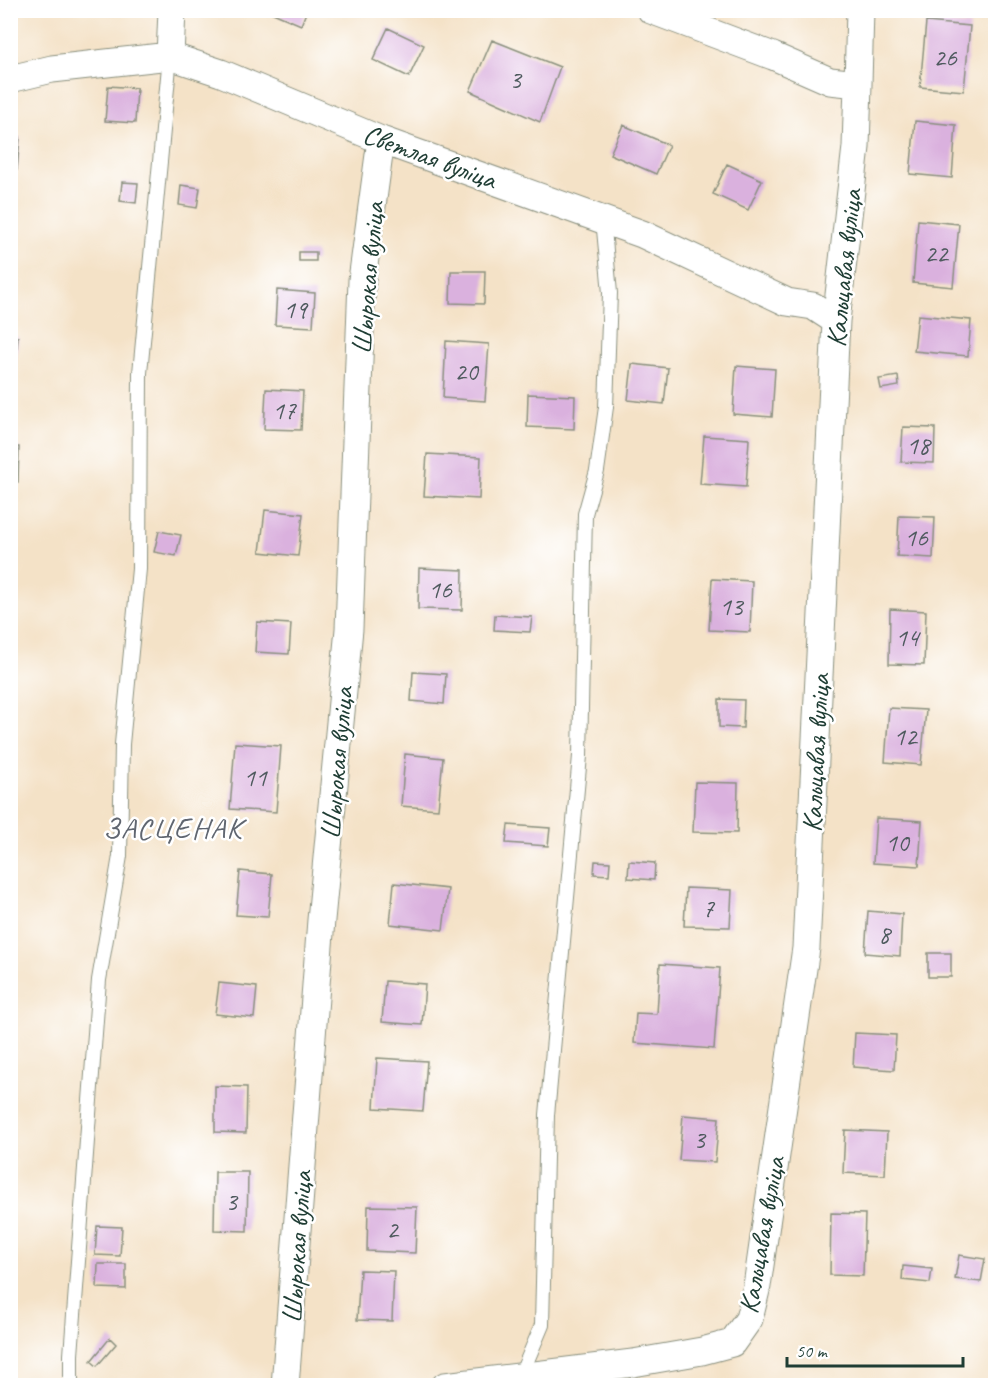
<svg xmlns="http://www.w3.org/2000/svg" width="1006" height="1396" viewBox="0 0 1006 1396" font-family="Caveat,sans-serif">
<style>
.building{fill:#dab1de}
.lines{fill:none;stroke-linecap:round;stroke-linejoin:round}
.lane-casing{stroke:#8a907e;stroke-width:16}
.street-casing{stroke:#8a907e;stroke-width:29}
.lane{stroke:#fff;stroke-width:14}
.street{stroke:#fff;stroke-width:27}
.labels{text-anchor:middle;stroke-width:5;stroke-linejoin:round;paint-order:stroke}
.number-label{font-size:26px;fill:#4e5a5e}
.street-label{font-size:28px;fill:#1f3d34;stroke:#fff}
.neighbourhood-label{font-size:30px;letter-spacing:1.5px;fill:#606670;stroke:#fff}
</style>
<rect width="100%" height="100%" fill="#fff"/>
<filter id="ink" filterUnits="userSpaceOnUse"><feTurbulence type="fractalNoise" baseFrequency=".0167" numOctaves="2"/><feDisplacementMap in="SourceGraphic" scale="12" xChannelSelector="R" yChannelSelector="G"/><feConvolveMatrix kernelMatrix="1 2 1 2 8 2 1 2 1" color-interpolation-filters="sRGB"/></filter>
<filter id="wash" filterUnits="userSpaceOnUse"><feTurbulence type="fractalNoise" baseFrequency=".008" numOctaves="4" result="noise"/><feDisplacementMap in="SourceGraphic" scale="24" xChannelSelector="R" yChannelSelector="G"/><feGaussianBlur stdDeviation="1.35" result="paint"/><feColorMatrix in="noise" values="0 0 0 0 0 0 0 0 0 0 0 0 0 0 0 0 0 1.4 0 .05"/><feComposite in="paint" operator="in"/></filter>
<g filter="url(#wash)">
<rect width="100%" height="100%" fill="#f4e2c7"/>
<g id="blocks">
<path class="building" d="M266 10H307L301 25Z
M926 22 970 26 964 91 920 87Z
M388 28 424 45 409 77 373 60Z
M492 40 560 67 540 122 470 91Z
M108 86 137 88 135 123 105 121Z
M915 121 956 125 952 178 910 174Z
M623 125 669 145 656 174 610 154Z
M10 136 20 137 17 170H10Z
M727 164 762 180 748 210 713 194Z
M122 182 138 183 136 203 120 201Z
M181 185 200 188 197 208 179 205Z
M10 202 16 203 13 229H10Z
M918 220 959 224 953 287 913 283Z
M10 250 17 251 16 277H10Z
M299 252H316V261H299Z
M451 271H485L484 304 450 303Z
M277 290 315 293 313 327 275 325Z
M918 315 971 320 968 356 914 351Z
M10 336 18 337 15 370 10 369Z
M446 341 489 344 485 401 443 398Z
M632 364 668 368 664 404 628 400Z
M736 366 775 369 772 417 733 414Z
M898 376 899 386 881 389 879 379Z
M266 389 303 391 301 430 264 429Z
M528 394 575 396 574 429 527 427Z
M903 427 935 428 934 463 901 462Z
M704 436 749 439 746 487 700 484Z
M10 447H19L18 482H10Z
M427 454 481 457 479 499 424 496Z
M265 510 303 514 298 556 260 552Z
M899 516 935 517 933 558 897 556Z
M159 531 181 535 176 556 154 552Z
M10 558H15L13 598H10Z
M419 568 463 570 462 610 418 609Z
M712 579 752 581 750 632 709 630Z
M890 609 926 611 924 665 889 664Z
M495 615 532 617 530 632 494 630Z
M257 622 291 624 289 654 255 652Z
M413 672 446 674 444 704 411 701Z
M719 699 744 700 743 728 719 727Z
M889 708 926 710 921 765 885 762Z
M235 743 281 746 276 812 230 809Z
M405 754 443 758 438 809 401 806Z
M695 782 738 783 737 833 693 832Z
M876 818 922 821 919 866 873 863Z
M508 825 550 828 548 846 506 843Z
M595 861 610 862 609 875 594 874Z
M629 861 655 863 654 880 628 878Z
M240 871 272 874 268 917 236 915Z
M394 883 448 889 443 930 390 924Z
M686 888 732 890 730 927 684 926Z
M868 911 902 914 900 956 865 953Z
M928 953H951V977H928Z
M660 964 720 968 714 1049 634 1043 636 1013 657 1014Z
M385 981 425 984 422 1025 382 1022Z
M219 983 257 987 254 1018 215 1014Z
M855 1033 896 1035 894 1070 853 1067Z
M377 1058 427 1061 423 1111 374 1108Z
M215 1086 247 1087 246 1133 215 1132Z
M683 1115 719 1118 715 1162 679 1160Z
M845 1130 887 1132 885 1175 843 1173Z
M215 1172H248L247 1231 214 1230Z
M368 1206 417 1207 415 1253 367 1251Z
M831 1213 865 1214 863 1276 830 1275Z
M97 1226 122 1227 120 1256 95 1255Z
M959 1255 985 1259 981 1282 955 1279Z
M98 1264H126V1289L97 1288Z
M903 1266 932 1269 930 1283 902 1280Z
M360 1270 394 1271 392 1321 357 1320Z
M110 1338 116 1344 97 1366 91 1361Z"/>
</g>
</g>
<g filter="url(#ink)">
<use href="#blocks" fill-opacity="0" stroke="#8a907e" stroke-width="1.5"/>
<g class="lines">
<defs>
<path id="lane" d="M521 1375 542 1325 547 1115 580 756 585 514 597 471 606 407 610 293 603 219
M71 1386V1355L99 980 120 856 122 744 139 569 140 373 170 56"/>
<path id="street" d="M170 56 172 10
M10 79 52 69 170 56 221 73 381 140 642 234 787 302 813 306 836 321
M858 84 860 10
M285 1386 321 920 349 629 362 280 381 140
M445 1386 633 1363 702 1351 732 1343 749 1319 757 1286 806 948 836 321 856 147 858 84 830 81 773 56 651 10"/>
</defs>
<use href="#lane" class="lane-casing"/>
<use href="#street" class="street-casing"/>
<use href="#lane" class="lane"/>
<use href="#street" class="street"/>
</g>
</g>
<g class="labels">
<g class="number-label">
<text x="945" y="66">26</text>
<text x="515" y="88">3</text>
<text x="936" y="262">22</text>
<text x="295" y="318">19</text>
<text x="466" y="380">20</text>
<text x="284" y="419">17</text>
<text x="918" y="454">18</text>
<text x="916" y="546">16</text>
<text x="440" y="598">16</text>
<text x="731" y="615">13</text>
<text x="907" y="646">14</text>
<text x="905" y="745">12</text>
<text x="255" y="786">11</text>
<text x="897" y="851">10</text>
<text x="708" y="917">7</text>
<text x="884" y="943">8</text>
<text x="699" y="1148">3</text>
<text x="231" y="1210">3</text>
<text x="392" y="1238">2</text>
</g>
<g class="street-label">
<text transform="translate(430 156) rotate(20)" y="10">Светлая вуліца</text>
<text transform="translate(843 268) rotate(-84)" y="10">Кальцавая вуліца</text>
<text transform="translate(367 278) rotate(-85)" y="10">Шырокая вуліца</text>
<text transform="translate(815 753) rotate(-87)" y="10">Кальцавая вуліца</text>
<text transform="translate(336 763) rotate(-85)" y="10">Шырокая вуліца</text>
<text transform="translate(761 1235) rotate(-80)" y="10">Кальцавая вуліца</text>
<text transform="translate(296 1247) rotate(-86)" y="10">Шырокая вуліца</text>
</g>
<g class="neighbourhood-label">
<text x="173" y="838">ЗАСЦЕНАК</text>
</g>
</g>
<rect width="1006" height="1396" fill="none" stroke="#fff" stroke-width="36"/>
<path d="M787 1357v9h176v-9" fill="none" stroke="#1f3d34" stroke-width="3"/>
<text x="796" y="1357" font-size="18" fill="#1f3d34" stroke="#ffffff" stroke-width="4.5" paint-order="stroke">50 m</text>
</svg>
